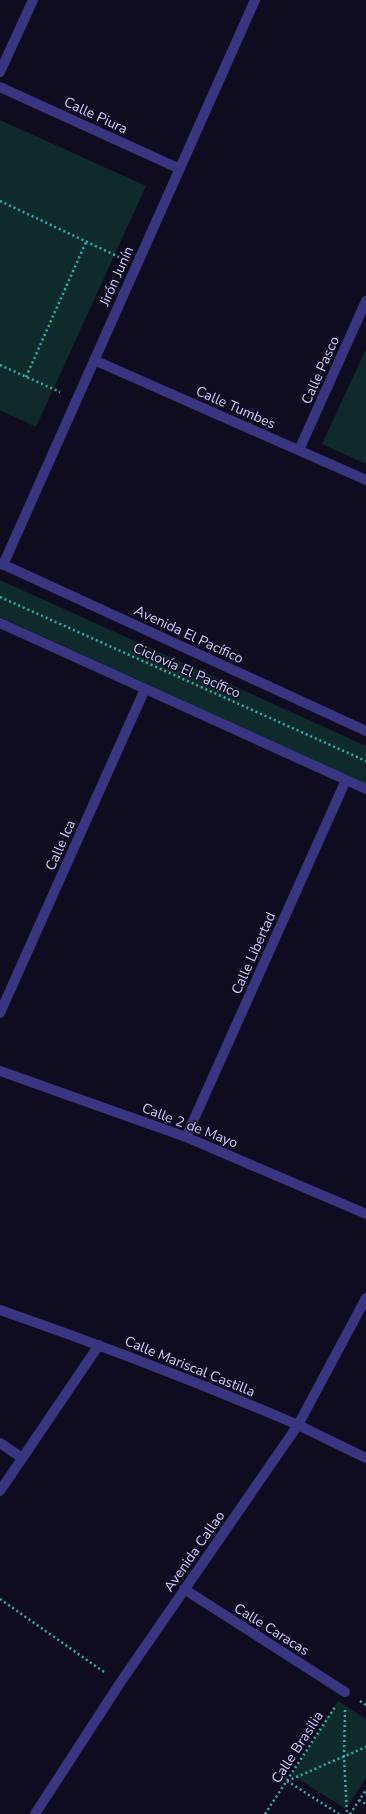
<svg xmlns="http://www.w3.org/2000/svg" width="366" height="1814" viewBox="0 0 366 1814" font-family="'Nunito Sans',sans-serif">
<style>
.green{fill:#0f2a2a}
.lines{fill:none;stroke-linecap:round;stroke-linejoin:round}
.path{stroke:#29b5af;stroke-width:2.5;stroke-dasharray:2 3;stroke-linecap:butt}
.pedestrian{stroke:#393581;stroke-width:10}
.minor{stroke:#393581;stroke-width:10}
.tertiary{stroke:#393581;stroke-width:10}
.labels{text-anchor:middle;stroke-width:3;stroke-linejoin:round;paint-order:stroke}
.street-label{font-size:14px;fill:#d2cbff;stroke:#100c20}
</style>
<rect width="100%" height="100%" fill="#100c20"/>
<path class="green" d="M0 120 146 186 36 427 0 410Z
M366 349V464L322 444Z
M0 580 366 746V784L0 617Z
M338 1701 366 1719V1778L346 1809 292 1775Z"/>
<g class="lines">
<path class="path" d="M0 201 119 257
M0 365 60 392
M26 377 86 242
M0 597 366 761
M0 1599 104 1672
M360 1701 366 1705
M345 1710 344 1757 347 1814
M287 1781 366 1747
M287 1781 339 1814
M359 1800 366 1804
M265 1814 335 1707
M350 1814 366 1790"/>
<path class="pedestrian" d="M184 1589 345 1692"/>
<path class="minor" d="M0 72 33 0
M0 87 180 169
M94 360 366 480
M299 450 366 301
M3 565 255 0
M0 1013 145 689
M0 1071 186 1137 366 1214
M186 1137 346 780
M0 1310C101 1345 200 1383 298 1425
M0 1443 22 1458
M0 1491 99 1345"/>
<path class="tertiary" d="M0 563 366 731
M0 623 366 789
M298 1425 366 1458
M35 1814 120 1683 298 1425 366 1298"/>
</g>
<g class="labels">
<g class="street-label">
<text transform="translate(96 115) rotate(25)" y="5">Calle Piura</text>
<text transform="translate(116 276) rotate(-66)" y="5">Jirón Junín</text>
<text transform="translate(320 370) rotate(-66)" y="5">Calle Pasco</text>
<text transform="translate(236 407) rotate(24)" y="5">Calle Tumbes</text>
<text transform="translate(189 634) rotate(25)" y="5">Avenida El Pacífico</text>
<text transform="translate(187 670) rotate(24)" y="5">Ciclovía El Pacífico</text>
<text transform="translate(60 845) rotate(-66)" y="5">Calle Ica</text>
<text transform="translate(253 953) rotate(-66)" y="5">Calle Libertad</text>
<text transform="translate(190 1125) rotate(21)" y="5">Calle 2 de Mayo</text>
<text transform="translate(190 1366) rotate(22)" y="5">Calle Mariscal Castilla</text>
<text transform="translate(194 1551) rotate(-55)" y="5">Avenida Callao</text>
<text transform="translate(272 1629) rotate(32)" y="5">Calle Caracas</text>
<text transform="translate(297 1747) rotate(-57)" y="5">Calle Brasilia</text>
</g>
</g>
</svg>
